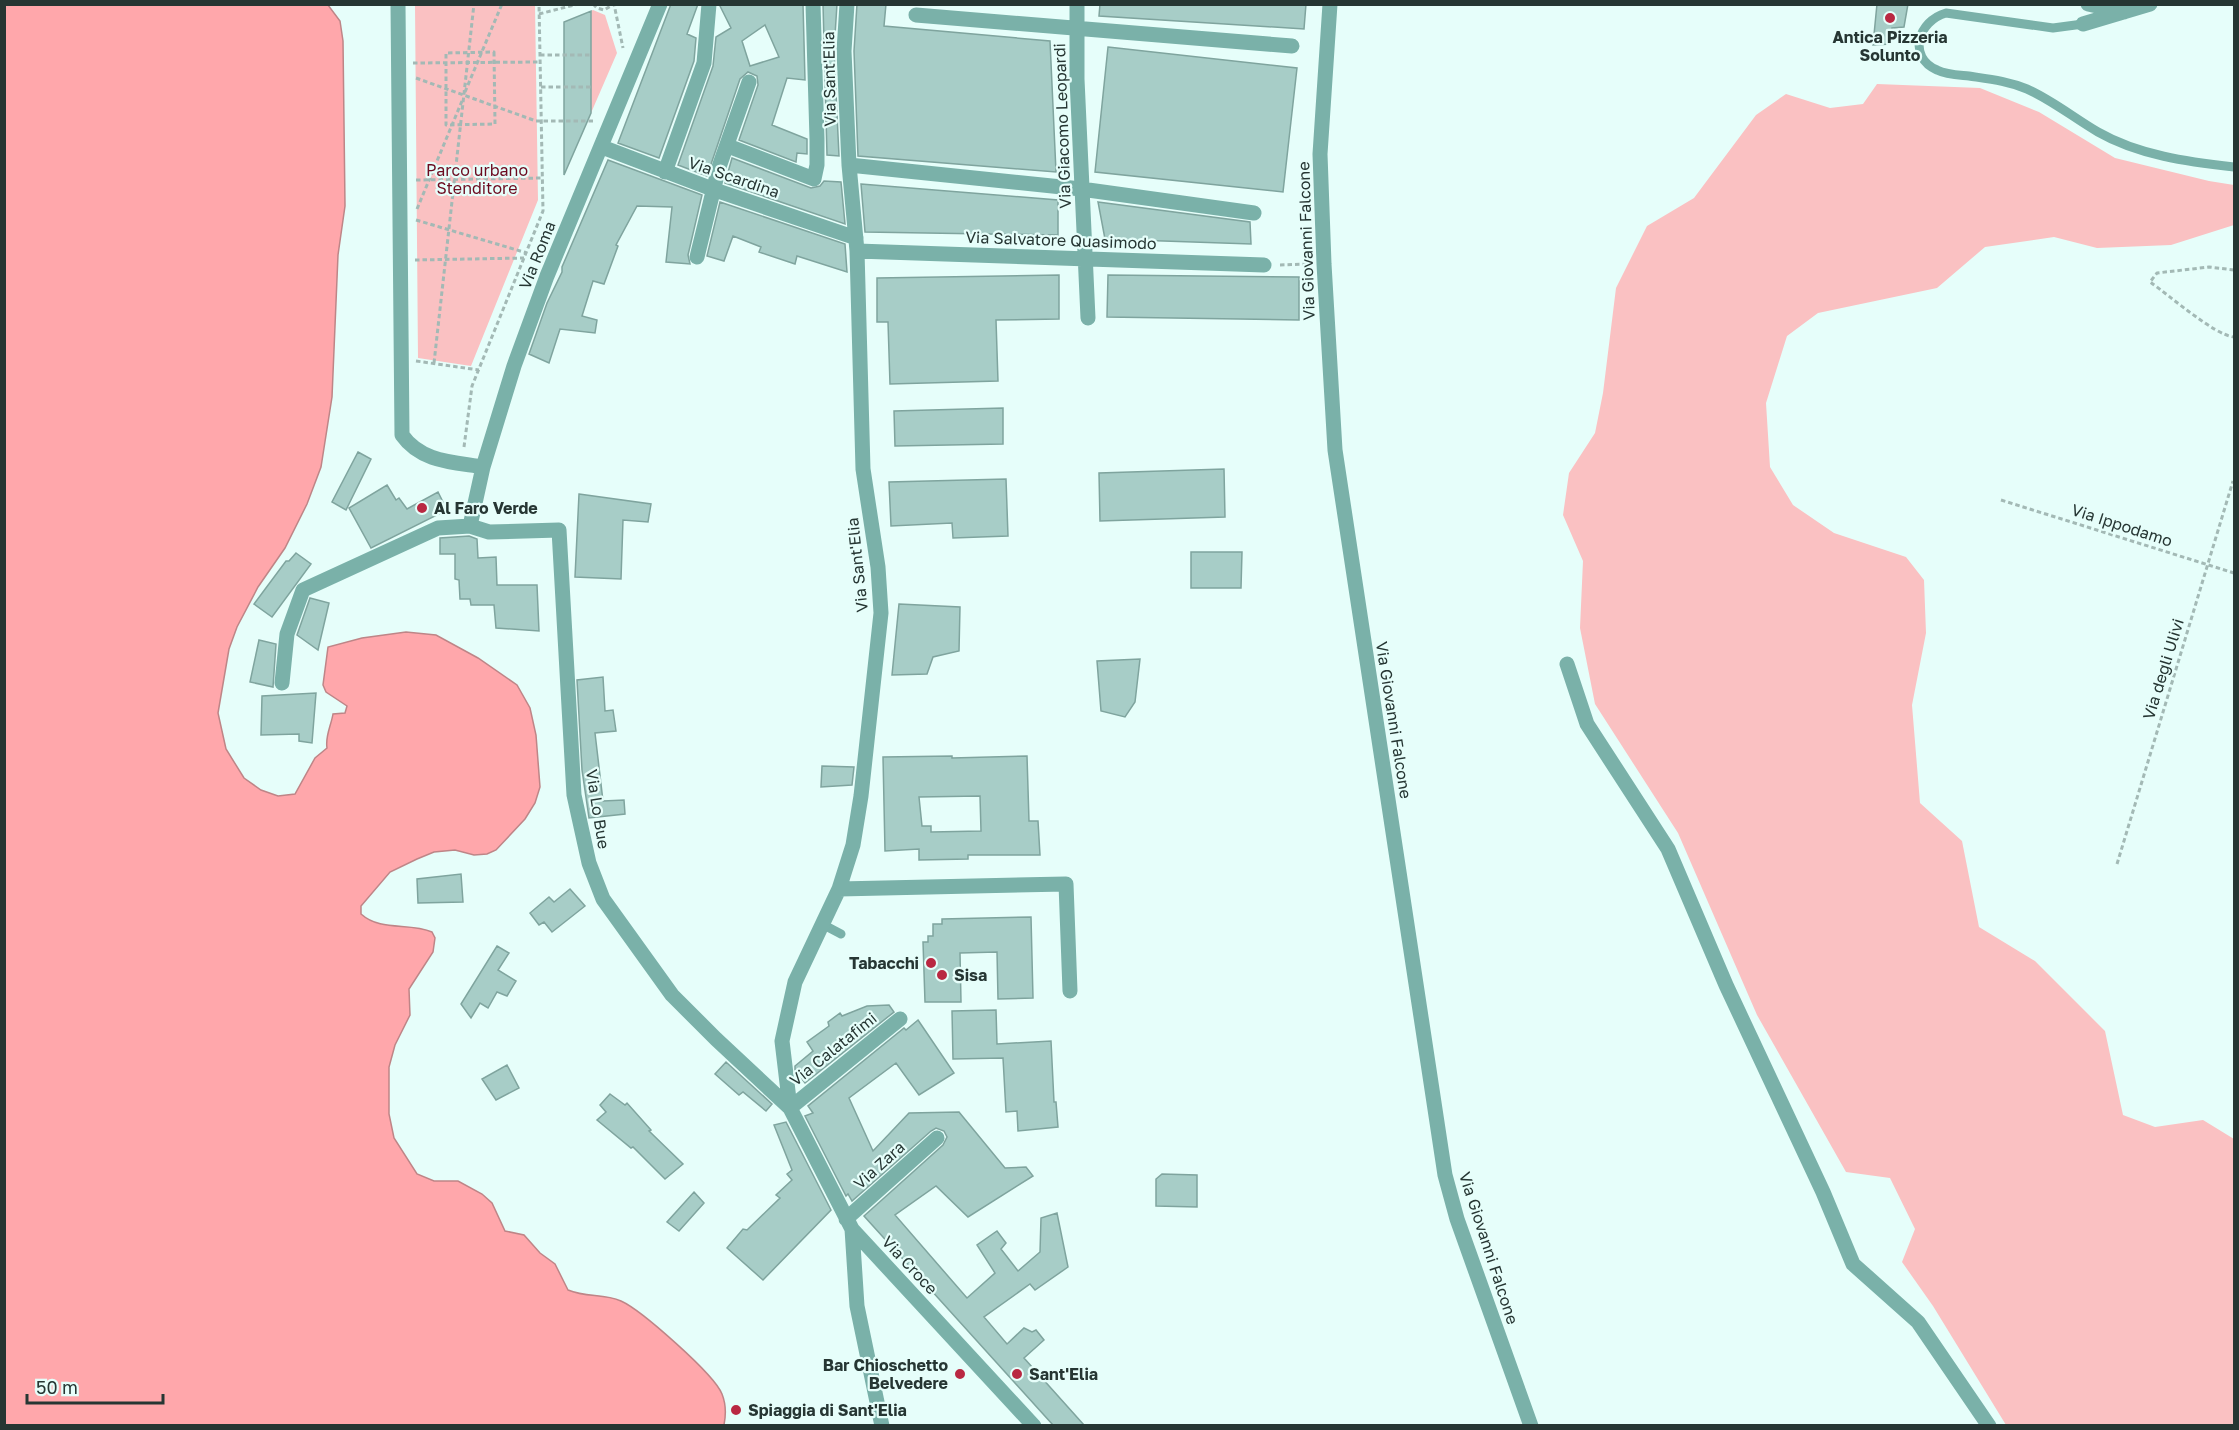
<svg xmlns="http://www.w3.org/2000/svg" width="2239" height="1430" viewBox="0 0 2239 1430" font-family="'Golos Text',sans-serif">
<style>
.green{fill:#fac1c2}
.water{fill:#ffa7ab;stroke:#be8587;stroke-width:1.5}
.building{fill:#a7cdc7;stroke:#7fa49e;stroke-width:1.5;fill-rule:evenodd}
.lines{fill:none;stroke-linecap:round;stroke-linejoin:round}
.path{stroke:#a3b9b5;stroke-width:3;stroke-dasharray:4.5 3;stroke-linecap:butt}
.service{stroke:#7ab1a9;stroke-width:9}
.minor{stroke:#7ab1a9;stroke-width:15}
.tertiary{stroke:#7ab1a9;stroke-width:15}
.poi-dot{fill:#b92842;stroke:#e6fefa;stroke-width:2}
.labels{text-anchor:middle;stroke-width:4.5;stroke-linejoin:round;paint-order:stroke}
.poi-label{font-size:16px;font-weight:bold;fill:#263633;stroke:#e6fefa;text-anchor:start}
.street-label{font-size:16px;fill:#263633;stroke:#e6fefa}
.park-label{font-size:16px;fill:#6c0a1f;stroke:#e6fefa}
</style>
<rect width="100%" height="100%" fill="#e6fefa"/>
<path class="green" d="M415 5H535L538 200 471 366 418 358Z
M593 10 605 15 617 53 591 113V11Z
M1877 84 1980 88 2039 112 2115 158 2209 181 2234 185V225L2171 245 2097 248 2054 237 1985 247 1937 288 1818 313 1787 336 1766 403 1770 467 1793 505 1834 533 1906 557 1924 580 1926 633 1912 705 1920 803 1962 841 1979 927 2035 961 2105 1031 2123 1115 2155 1127 2203 1120 2234 1139V1425H2006L1933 1306 1902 1262 1915 1229 1890 1178 1846 1172 1757 1015 1678 833 1595 704 1580 628 1583 561 1563 515 1569 473 1595 433 1603 393 1616 288 1647 226 1694 198 1756 115 1786 94 1830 108 1863 104Z"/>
<path class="water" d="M5 4 328 5 340 21 343 41 345 206 338 255 332 397 321 467 307 504 285 548 258 587 237 627 229 649 218 713 226 749 244 778 261 790 278 796 295 794 315 758 327 748C325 736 331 726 333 714L345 713 347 706 326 692 323 685 328 647 362 638 406 632 436 635 478 658 517 685 530 708 536 735 540 787 535 803 525 819 496 850 487 854 474 855 455 850 434 852 417 859 390 872 361 906V914C381 932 409 922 432 932L435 938 433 952 409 989 410 1015 395 1045 389 1067V1114L394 1138 417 1174 434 1181H458L482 1194 492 1203 505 1231 524 1235 540 1253 555 1264 568 1290C587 1298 603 1293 621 1301 641 1310 714 1374 722 1394 726 1404 726 1415 724 1425H5Z"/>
<path class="building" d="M671 4H698L687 34 696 38 694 61 659 158 618 143Z
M719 4H803L805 80 787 78 772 125 807 139V154L797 153 796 162 739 140 758 85 757 76 748 72 740 79 707 176 678 165 713 66 716 37 731 28ZM765 25 779 57 750 66 742 41Z
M823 4H837L834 51 839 156 827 155Z
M857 4H886L884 26 1050 41 1056 172 858 156 854 51Z
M1100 4H1306L1304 29 1099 16Z
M1877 4H1908L1904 27 1892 28 1891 44 1873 45Z
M591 11V113L564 175V22Z
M1108 47 1297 68 1283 192 1095 172Z
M732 158 811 188 820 186 824 181 841 182 845 224 725 183Z
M608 160 702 195 688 255 690 264 666 262 672 207 637 206 616 245 618 246 604 284 593 281 582 316 597 320 595 333 560 329 549 363 529 354 547 303 562 272V267Z
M861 184 1058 200V235L865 232Z
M720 202 845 244 847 272 797 256 795 264 759 252 761 247 733 236 724 261 707 256Z
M1098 202 1250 222 1251 244 1105 239Z
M1059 275V319L996 320 998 381 890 384 888 322H877V278Z
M1108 275 1299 277V320L1107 317Z
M1003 408V444L895 446 894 411Z
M358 452 371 459 346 510 332 502Z
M1224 469 1225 517 1100 521 1099 473Z
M1006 479 1008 536 953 538 952 523 891 526 889 482Z
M387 485 396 500 399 498 407 509 438 492 447 510 371 548 349 508Z
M579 494 651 504 648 522 623 520 621 579 575 577Z
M469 536 477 539 478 558 496 557 497 585H537L539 631 496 628 494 605H471L470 599H460L459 580 455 579V554H440V538Z
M1191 552H1242L1241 588H1191Z
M296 553 311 564 272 617 254 604 286 561H289Z
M310 598 329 603 318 650 297 635Z
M899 604 960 607 959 651 933 657 927 674 892 675Z
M259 640 276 644 273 687 250 682Z
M1140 659 1135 702 1125 717 1101 711 1097 661Z
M603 677 605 711 613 710 616 731 595 733 603 801 624 800 625 814 589 818 582 770 577 680Z
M316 693 312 743 299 741V734L261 735 262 696Z
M952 756V758L1027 756 1029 821H1038L1040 855H968V859L919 860V849L885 851 883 757ZM980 796 981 831 931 832V826H922L919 797Z
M822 766 854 767 852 785 821 787Z
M461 874 463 902 418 903 417 879Z
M570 889 585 906 552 932 544 922 539 925 530 913 549 897 554 902Z
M1031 917 1033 998 998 999 997 952 960 953 961 1002H925L923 942H928V936H933V924H942V919Z
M497 946 509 953 498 970 516 981 507 996 497 992 488 1008 480 1003 471 1018 461 1004Z
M889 1005 894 1012 805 1083 795 1070V1066L813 1051 807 1042 829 1026 828 1022 840 1013 842 1016 867 1006Z
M996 1010 997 1044 1051 1041 1054 1102H1056L1058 1127 1018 1131 1017 1111 1006 1112 1003 1058 953 1059 952 1011Z
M918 1020 954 1073 919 1095 896 1063 849 1098 873 1151 909 1113 959 1112 1005 1168 1026 1167 1033 1176 968 1217 936 1186 895 1215 967 1298 995 1273 977 1245 997 1231 1006 1243 1001 1249 1018 1271 1040 1252 1041 1218 1057 1213 1068 1267 1035 1290 1030 1284 984 1317 1007 1344 1024 1328 1032 1332 1036 1330 1044 1340 1024 1358 1084 1425H1053L864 1216 943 1145 947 1137 944 1131 936 1128 931 1131 852 1201 848 1194 846 1196 805 1116 813 1113 808 1106 904 1028 906 1030Z
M726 1062 772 1104 766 1111 743 1092 739 1095 715 1074Z
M507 1065 519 1088 496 1100 482 1079Z
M610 1094 625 1105 627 1103 651 1130 649 1131 683 1164 665 1179 633 1147 631 1148 597 1120 606 1112 600 1105Z
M786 1122 831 1210 763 1280 727 1248 743 1229 747 1230 780 1198 776 1195 792 1180 787 1174 792 1170 774 1125Z
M1162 1174 1197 1175V1207L1156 1206V1179Z
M694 1192 704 1203 679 1231 667 1222Z"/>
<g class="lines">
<path class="path" d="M593 4 597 8 604 10 614 4 623 48
M539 14 578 4
M494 52 495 124 446 125V53Z
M540 55H591
M413 63 540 62
M416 78 536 121H593
M541 87H591
M465 92 502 4
M416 180 543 178
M417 209 462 101
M416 220 527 253
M415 260 524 258
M1280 265 1310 264
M2234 270 2209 267 2157 273 2150 282C2169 295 2214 335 2234 337
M416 361 479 370
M434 363 474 4
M464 447 472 386 543 211 539 4
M2001 500 2234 573
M2117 864 2233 481"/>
<path class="service" d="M2083 24 2053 28 1946 13C1918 21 1907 57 1937 70 1947 75 1959 75 1969 76 1989 79 2008 81 2027 89 2052 100 2074 118 2098 132 2138 155 2188 162 2234 167
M822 924 841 934"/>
<path class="minor" d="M398 4 402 435C421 462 453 462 483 467
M1077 4V79L1088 318
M2088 4 2124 12
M916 15 1292 46
M2083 24 2150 4
M728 146 814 179 817 165V139L813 4
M602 147 715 190 856 238
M849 165 1081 189 1254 213
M665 172 704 63 709 4
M857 251 1264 265
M697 257 719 167 749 82
M470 526 483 467 514 366 547 276 660 4
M1567 664 1587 724 1668 849 1726 985 1823 1192 1853 1264 1918 1322 1989 1426
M282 683 287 634 303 590 438 528 470 526 489 532 559 530 574 795 589 863 603 899 672 995 716 1039 790 1108 852 1229 1034 1426
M839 889 1066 884 1070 991
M790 1108 782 1041 795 982 839 889 853 845 861 796 881 613 878 567 863 469 857 251 849 165 844 51 847 4
M790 1108 900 1019
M846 1219 937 1138
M852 1229 857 1306 882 1426"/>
<path class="tertiary" d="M1330 4 1320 154 1324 264 1335 450 1445 1175 1457 1219 1531 1426"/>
</g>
<g class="poi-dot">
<circle cx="1890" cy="18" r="6"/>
<circle cx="422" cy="508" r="6"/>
<circle cx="931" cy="963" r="6"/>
<circle cx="942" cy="975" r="6"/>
<circle cx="960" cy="1374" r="6"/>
<circle cx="1017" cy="1374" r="6"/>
<circle cx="736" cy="1410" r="6"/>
</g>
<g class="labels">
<g class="poi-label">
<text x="1890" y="43" text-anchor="middle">Antica Pizzeria<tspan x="1890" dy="18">Solunto</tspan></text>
<text x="434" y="514">Al Faro Verde</text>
<text x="919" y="969" text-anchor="end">Tabacchi</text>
<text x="954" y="981">Sisa</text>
<text x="948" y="1371" text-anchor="end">Bar Chioschetto<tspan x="948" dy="18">Belvedere</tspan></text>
<text x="1029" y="1380">Sant'Elia</text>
<text x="748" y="1416">Spiaggia di Sant'Elia</text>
</g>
<g class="street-label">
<text transform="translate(829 79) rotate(-91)" y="6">Via Sant'Elia</text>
<text transform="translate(1062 126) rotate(-92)" y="6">Via Giacomo Leopardi</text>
<text transform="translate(734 177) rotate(19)" y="6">Via Scardina</text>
<text transform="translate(1061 240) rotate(2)" y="6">Via Salvatore Quasimodo</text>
<text transform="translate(1306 241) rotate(-92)" y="6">Via Giovanni Falcone</text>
<text transform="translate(537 255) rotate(-68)" y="6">Via Roma</text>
<text transform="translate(2122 525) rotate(18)" y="6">Via Ippodamo</text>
<text transform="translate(857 565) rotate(-96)" y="6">Via Sant'Elia</text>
<text transform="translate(2163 669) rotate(-73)" y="6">Via degli Ulivi</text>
<text transform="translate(1394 720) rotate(81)" y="6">Via Giovanni Falcone</text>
<text transform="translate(598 809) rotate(81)" y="6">Via Lo Bue</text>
<text transform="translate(833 1049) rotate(-39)" y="6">Via Calatafimi</text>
<text transform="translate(879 1165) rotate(-42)" y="6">Via Zara</text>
<text transform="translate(1489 1248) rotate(72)" y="6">Via Giovanni Falcone</text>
<text transform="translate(910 1265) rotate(47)" y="6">Via Croce</text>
</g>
<g class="park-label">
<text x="477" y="176">Parco urbano<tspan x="477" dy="18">Stenditore</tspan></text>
</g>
</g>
<rect width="2239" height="1430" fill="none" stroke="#263633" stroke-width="12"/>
<path d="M27 1394v9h136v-9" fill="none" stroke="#263633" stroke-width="3"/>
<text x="36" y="1394" font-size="18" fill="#263633" stroke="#e6fefa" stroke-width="4.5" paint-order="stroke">50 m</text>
</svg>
